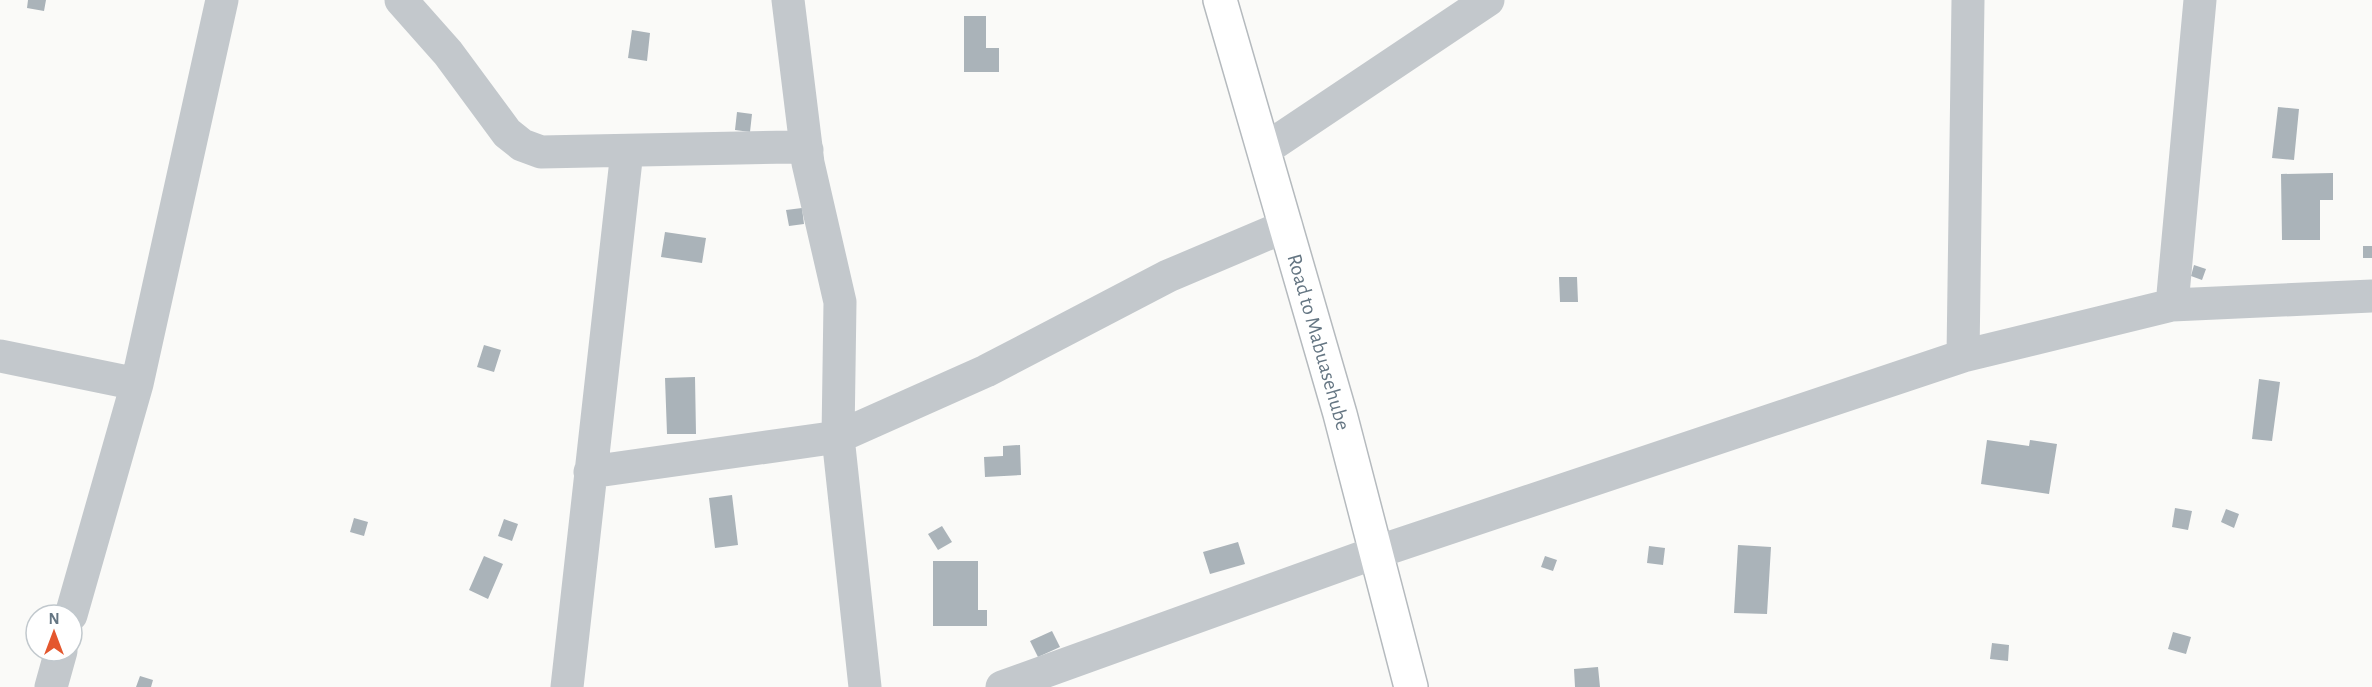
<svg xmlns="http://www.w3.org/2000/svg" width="2372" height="687" viewBox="0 0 2372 687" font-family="'Alegreya Sans',sans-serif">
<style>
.building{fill:#aab3b9}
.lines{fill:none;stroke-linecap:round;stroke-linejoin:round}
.major-casing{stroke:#b5babe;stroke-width:36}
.minor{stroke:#c3c8cc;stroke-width:33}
.major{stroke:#fff;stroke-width:33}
.labels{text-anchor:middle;stroke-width:6;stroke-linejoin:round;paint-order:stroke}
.street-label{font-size:21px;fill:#657683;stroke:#fff}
</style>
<rect width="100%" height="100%" fill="#fafaf8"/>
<path class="building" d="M28 0H46L44 11 27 8Z
M964 16H986V48H999V72H964Z
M632 30 650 33 647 61 628 58Z
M2278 107 2299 109 2294 160 2272 158Z
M737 112 752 114 750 132 735 130Z
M2333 173V200H2320V240H2282L2281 174Z
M802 208 804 224 789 226 786 210Z
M665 232 706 238 702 263 661 257Z
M2363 246H2372V258H2363Z
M2194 265 2206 269 2202 280 2191 276Z
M1559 277H1577L1578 302H1560Z
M484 345 501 350 494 372 477 367Z
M695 377 696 434H667L665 378Z
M2259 379 2280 382 2272 441 2252 439Z
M1987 440 2029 446 2030 440 2057 444 2049 494 1981 484Z
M1020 445 1021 475 985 477 984 457 1003 456V446Z
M732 495 738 545 715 548 709 498Z
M2175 508 2192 511 2188 530 2172 527Z
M2226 509 2239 514 2234 528 2221 522Z
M354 518 368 522 364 536 350 532Z
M504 519 518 524 512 541 498 536Z
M942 526 952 542 938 550 928 534Z
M1238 542 1245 564 1210 574 1203 552Z
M1738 545 1771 547 1767 614 1734 613Z
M1649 546 1665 548 1663 565 1647 563Z
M484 556 503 564 488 599 469 590Z
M1545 556 1557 560 1553 571 1541 567Z
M933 561H978V610H987V626H933Z
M1052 631 1060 647 1038 657 1030 641Z
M2173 632 2191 637 2186 654 2168 649Z
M1992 643 2009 645 2008 661 1990 659Z
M1598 667 1600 687H1575L1574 669Z
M140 676 153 680 151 687H136Z"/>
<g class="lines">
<defs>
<path id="major" d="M1220 0 1340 414 1411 687"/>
</defs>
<use href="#major" class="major-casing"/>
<path class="minor" d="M401 0 448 53 507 133 522 145 541 152 791 147 807 150
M788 0 808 163 840 302 838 437 865 687
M1264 150 1488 0
M2172 305 2200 0
M0 356 137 384
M1963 356 1968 0
M590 472 838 437 986 371 1168 276 1286 226
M71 615 137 384 222 0
M51 687 61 651
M567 687 627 151
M1002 687 1377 552 1963 356 2172 305 2372 296"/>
<use href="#major" class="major"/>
</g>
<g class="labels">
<g class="street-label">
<text transform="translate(1319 342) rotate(74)" y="7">Road to Mabuasehube</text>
</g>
</g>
<g transform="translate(54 633)"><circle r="28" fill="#ffffff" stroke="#c1c8cd" stroke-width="1.5"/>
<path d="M0-4.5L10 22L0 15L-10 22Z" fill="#e4572e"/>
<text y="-9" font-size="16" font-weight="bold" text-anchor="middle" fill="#657683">N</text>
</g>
</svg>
